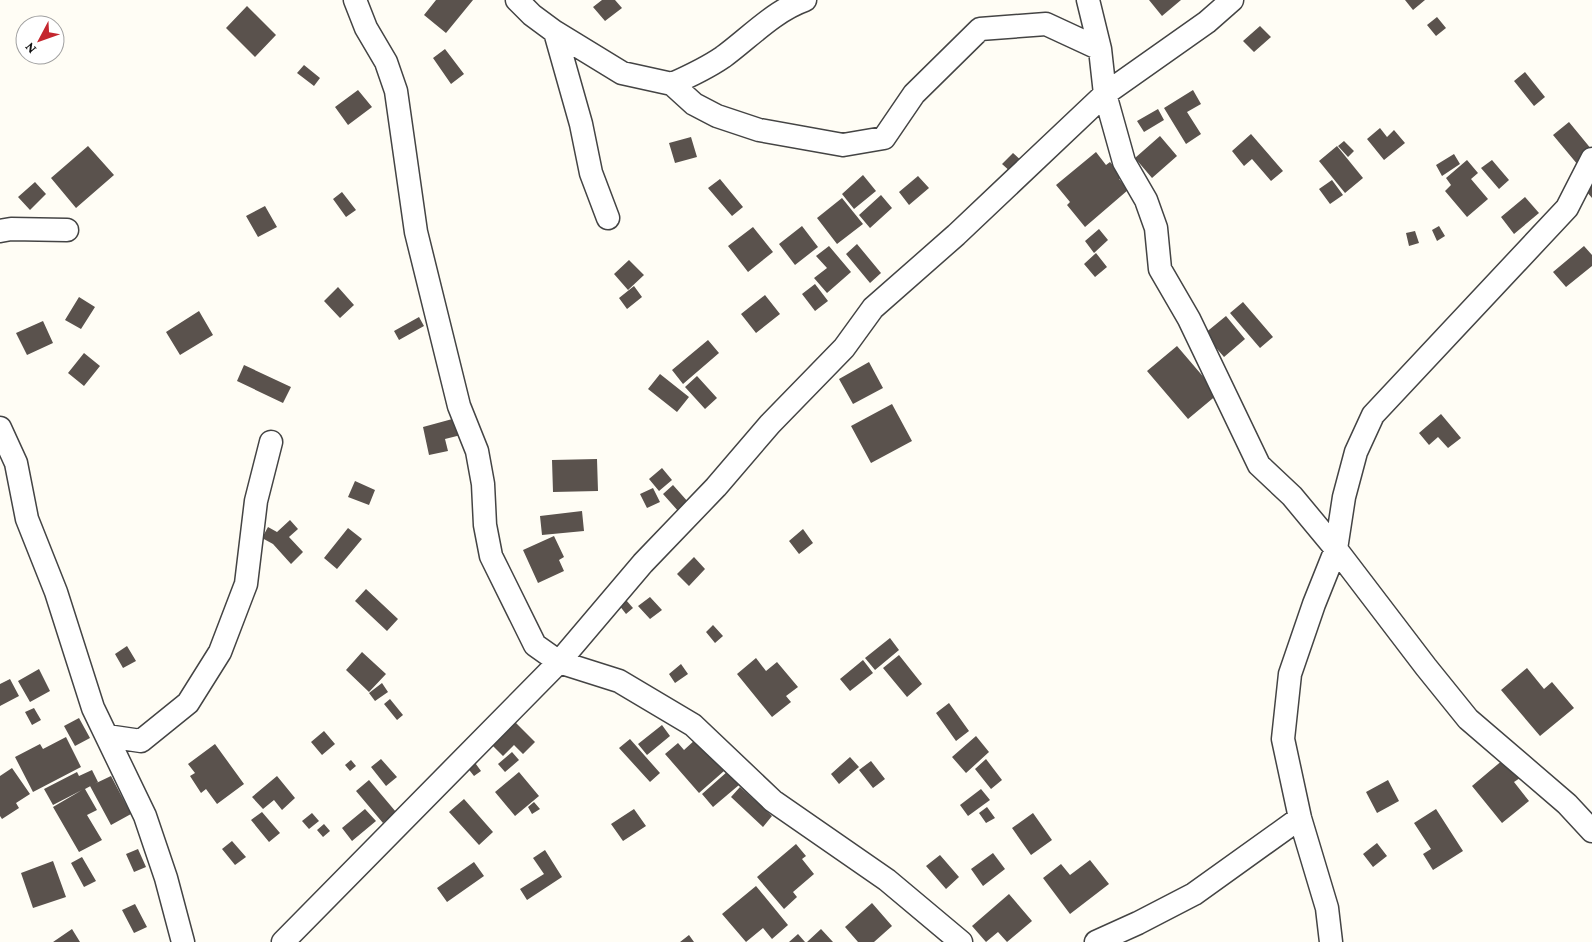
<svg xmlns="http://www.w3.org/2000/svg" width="1592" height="942" viewBox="0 0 1592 942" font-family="'Crimson Pro',serif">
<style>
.building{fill:#5a524d}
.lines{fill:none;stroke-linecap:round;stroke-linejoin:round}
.street-casing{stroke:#444;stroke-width:25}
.street{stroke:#fff;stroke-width:22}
</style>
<rect width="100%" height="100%" fill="#fffdf5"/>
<path class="building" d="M436 0H473L446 33 424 15Z
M602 0H615L622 8 605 21 593 7Z
M1149 0H1181L1162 16Z
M1405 0H1425L1413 10Z
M247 6 276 35 255 57 226 28Z
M1437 17 1446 28 1436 36 1427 25Z
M1260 26 1271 37 1254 52 1243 41Z
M445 49 464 74 451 84 433 58Z
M304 65 320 78 314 86 297 73Z
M1525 72 1545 97 1534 106 1514 81Z
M358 90 372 107 348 125 335 107Z
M1193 90 1201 104 1187 112 1201 134 1186 144 1164 108Z
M1158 109 1164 120 1144 132 1137 121Z
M1569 122 1592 150 1578 165 1553 135Z
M1380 128 1387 137 1394 130 1405 143 1384 160 1367 139Z
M1251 134 1283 171 1271 181 1252 159 1244 166 1232 151Z
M1160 136 1177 156 1152 178 1135 158Z
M691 137 697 157 675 163 669 143Z
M1344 141 1354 151 1348 157 1338 146Z
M88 146 114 175 76 208 51 178Z
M1337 146 1363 178 1345 193 1319 161Z
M1096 152 1106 165 1110 162 1122 176 1119 179 1128 190 1085 227 1067 205 1070 202 1056 185Z
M1013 153 1023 162 1012 173 1002 164Z
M1454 154 1460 164 1442 176 1436 165Z
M1467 160 1478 173 1471 179 1488 199 1467 217 1445 191 1451 185 1446 178Z
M1492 160 1509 180 1499 189 1481 168Z
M863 175 876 191 854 209 842 194Z
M918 176 929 188 909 205 899 192Z
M1592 176V198L1581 185Z
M720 179 743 207 732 216 708 188Z
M1332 180 1343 195 1330 204 1319 189Z
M35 182 46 194 30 210 18 197Z
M342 192 356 210 346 217 333 199Z
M881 195 892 208 870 228 859 215Z
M1525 197 1539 213 1514 234 1501 217Z
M842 198 863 224 837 244 817 218Z
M265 206 277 227 258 237 246 216Z
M802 226 818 247 795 265 779 244Z
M1439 226 1445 236 1437 241 1432 230Z
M753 227 773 252 748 272 728 246Z
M1099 229 1108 240 1094 253 1085 241Z
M1415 231 1419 243 1409 246 1406 233Z
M857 244 881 273 870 283 846 254Z
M829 246 851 272 827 293 814 278 827 268 816 256Z
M1584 246 1592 255V266L1566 287 1553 272Z
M1096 253 1107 267 1095 277 1084 264Z
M629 260 644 275 628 290 614 274Z
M815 284 828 301 815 311 802 294Z
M634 286 642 297 627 309 619 298Z
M338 287 354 305 340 318 324 301Z
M765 295 780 314 756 333 741 314Z
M79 297 95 307 81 329 65 320Z
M1243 302 1273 337 1260 348 1230 313Z
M199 311 213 335 180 355 166 332Z
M1226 316 1245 339 1224 357 1204 334Z
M419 317 424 326 399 340 394 331Z
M43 321 53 343 27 355 16 333Z
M708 340 719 353 683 384 672 370Z
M1177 346 1218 394 1188 419 1147 371Z
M84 353 100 366 84 386 68 373Z
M869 362 883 388 853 404 839 379Z
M244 365 291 387 283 403 237 381Z
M660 374 689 397 677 412 648 389Z
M697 376 717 398 705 409 685 387Z
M892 404 912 441 871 463 851 426Z
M1441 414 1461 438 1448 448 1438 437 1429 445 1419 433Z
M456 418 461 435 445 439 448 451 429 455 423 427Z
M597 459 598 491 553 492 552 460Z
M662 468 672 480 659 491 649 479Z
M355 481 375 490 369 505 348 497Z
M673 485 689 503 679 512 663 494Z
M653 488 660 502 647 508 640 494Z
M582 511 584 531 542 535 540 516Z
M290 520 298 529 289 537 303 552 291 564 273 544 262 538 268 527 277 532Z
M348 528 362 539 337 569 324 558Z
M803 529 813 543 799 554 789 541Z
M554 536 564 557 559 560 564 571 538 583 523 550Z
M694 557 705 569 689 586 677 574Z
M366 589 398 619 387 631 355 601Z
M650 597 662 610 650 619 638 606Z
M626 600 633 608 626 614 619 605Z
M713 625 723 636 715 643 706 632Z
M890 638 899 650 875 670 865 658Z
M127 646 136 661 123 668 115 654Z
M362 652 386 674 369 692 346 670Z
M899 655 922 684 907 697 883 668Z
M756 658 766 671 777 662 798 687 786 696 791 702 772 717 737 674Z
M863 660 873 673 850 691 840 679Z
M681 664 688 674 675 683 669 674Z
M1527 668 1544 689 1552 682 1574 708 1540 736 1501 690Z
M39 669 50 691 30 702 18 681Z
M10 679 19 696 0 706V684Z
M382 683 388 692 375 701 369 693Z
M390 699 403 715 397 720 384 704Z
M949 703 969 731 956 741 936 713Z
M34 708 41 720 32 725 25 712Z
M79 718 90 738 75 746 64 726Z
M512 719 535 742 523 754 514 745 503 756 489 742Z
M662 725 670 736 647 755 638 744Z
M324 731 335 744 322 755 311 742Z
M976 736 989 752 966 773 952 757Z
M66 737 81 767 33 792 15 757 40 744 43 749Z
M630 739 660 773 650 782 619 748Z
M696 739 724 771 699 793 665 754 678 743 684 750Z
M215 744 244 784 217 804 206 789 201 793 190 776 195 773 188 764Z
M512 752 519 760 505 772 498 764Z
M850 757 859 767 839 784 831 774Z
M381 759 397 777 386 786 371 767Z
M986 759 1002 780 991 789 975 769Z
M1504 759 1520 778 1514 782 1529 801 1502 823 1472 786Z
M351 760 356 766 350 771 345 765Z
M473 760 481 771 474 776 466 766Z
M871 761 885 779 873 788 859 770Z
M12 768 30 794 16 803 19 808 2 819 0 816V776Z
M92 770 98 782 85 789 97 810 87 815 102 840 79 852 53 807 82 790 53 805 44 789 77 772 79 776Z
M728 771 739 785 713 807 702 794Z
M519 772 539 796 515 816 495 792Z
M111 776 131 814 111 825 90 786Z
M277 776 295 798 282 810 274 800 263 809 252 797Z
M369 780 396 812 383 823 356 791Z
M1388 780 1399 801 1377 813 1366 792Z
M740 787 772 816 763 827 731 797Z
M981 789 990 800 968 816 960 805Z
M464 799 493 832 479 845 449 812Z
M534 802 540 809 532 814 528 807Z
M987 807 995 818 986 823 979 813Z
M365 809 376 821 352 841 342 828Z
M634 809 646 826 623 841 611 824Z
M1436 809 1463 851 1433 870 1423 854 1431 849 1414 823Z
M262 812 280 833 269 842 251 820Z
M312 813 319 821 309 829 302 821Z
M1033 813 1052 840 1031 855 1012 828Z
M324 824 330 831 323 837 317 830Z
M232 841 246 857 235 865 222 849Z
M1377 843 1387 856 1373 867 1363 854Z
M796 844 806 856 802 859 814 874 793 892 797 897 784 909 757 877Z
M138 849 146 867 134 872 126 854Z
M545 850 562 877 527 900 520 889 544 874 533 858Z
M993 853 1005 869 983 886 971 869Z
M940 855 959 877 946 889 926 866Z
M82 857 96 881 84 887 71 863Z
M1090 860 1109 884 1070 914 1043 878 1061 864 1070 875Z
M53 861 66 897 33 908 21 873Z
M474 862 484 876 447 902 437 888Z
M756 886 788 925 772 939 763 928 746 942 722 914Z
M1009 894 1032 921 1007 942 998 932 986 942 972 926Z
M872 903 892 926 874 942H858L845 927Z
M135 904 147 927 134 933 122 910Z
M72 929 80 942H53Z
M821 929 833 942H807Z
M798 934 805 942H789Z
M689 935 694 942H680Z"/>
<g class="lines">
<defs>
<path id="street" d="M355 0 366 28 386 62 396 91 416 232 459 406 477 451 483 484 485 525 491 556 535 645 559 662 619 681 693 725 773 801 887 880 961 942
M517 0 532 15 555 32 622 73 672 84 694 104 717 116 759 130 843 145 884 138 914 94 980 29 1046 24 1100 49
M1088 0 1100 49 1105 94 1124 162 1146 200 1156 228 1160 269 1189 319 1259 465 1292 496 1336 549 1426 667 1468 719 1567 804 1592 831
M555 32 581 124 591 173 608 218
M672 84C690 76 707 68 723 57 749 38 774 11 805 0
M0 231 11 229 67 230
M0 428 16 463 27 519 56 592 93 708 145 816 166 878 183 942
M107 736 141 741 188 703 220 652 246 584 256 501 271 442
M283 942 559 662 643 563 716 487 770 424 844 348 873 308 956 235 1105 94 1207 22 1232 0
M1096 942 1138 923 1194 894 1300 818
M1331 942 1327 908 1300 818 1283 739 1290 674 1314 604 1336 549 1344 497 1356 452 1373 415 1567 208 1592 159"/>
</defs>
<use href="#street" class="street-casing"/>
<use href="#street" class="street"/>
</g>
<g transform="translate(40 40) rotate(229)"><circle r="24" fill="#ffffff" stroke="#a0a0a0"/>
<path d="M0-4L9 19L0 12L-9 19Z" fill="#c4262e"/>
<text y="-8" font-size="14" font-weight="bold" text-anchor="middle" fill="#111111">N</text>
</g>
</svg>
